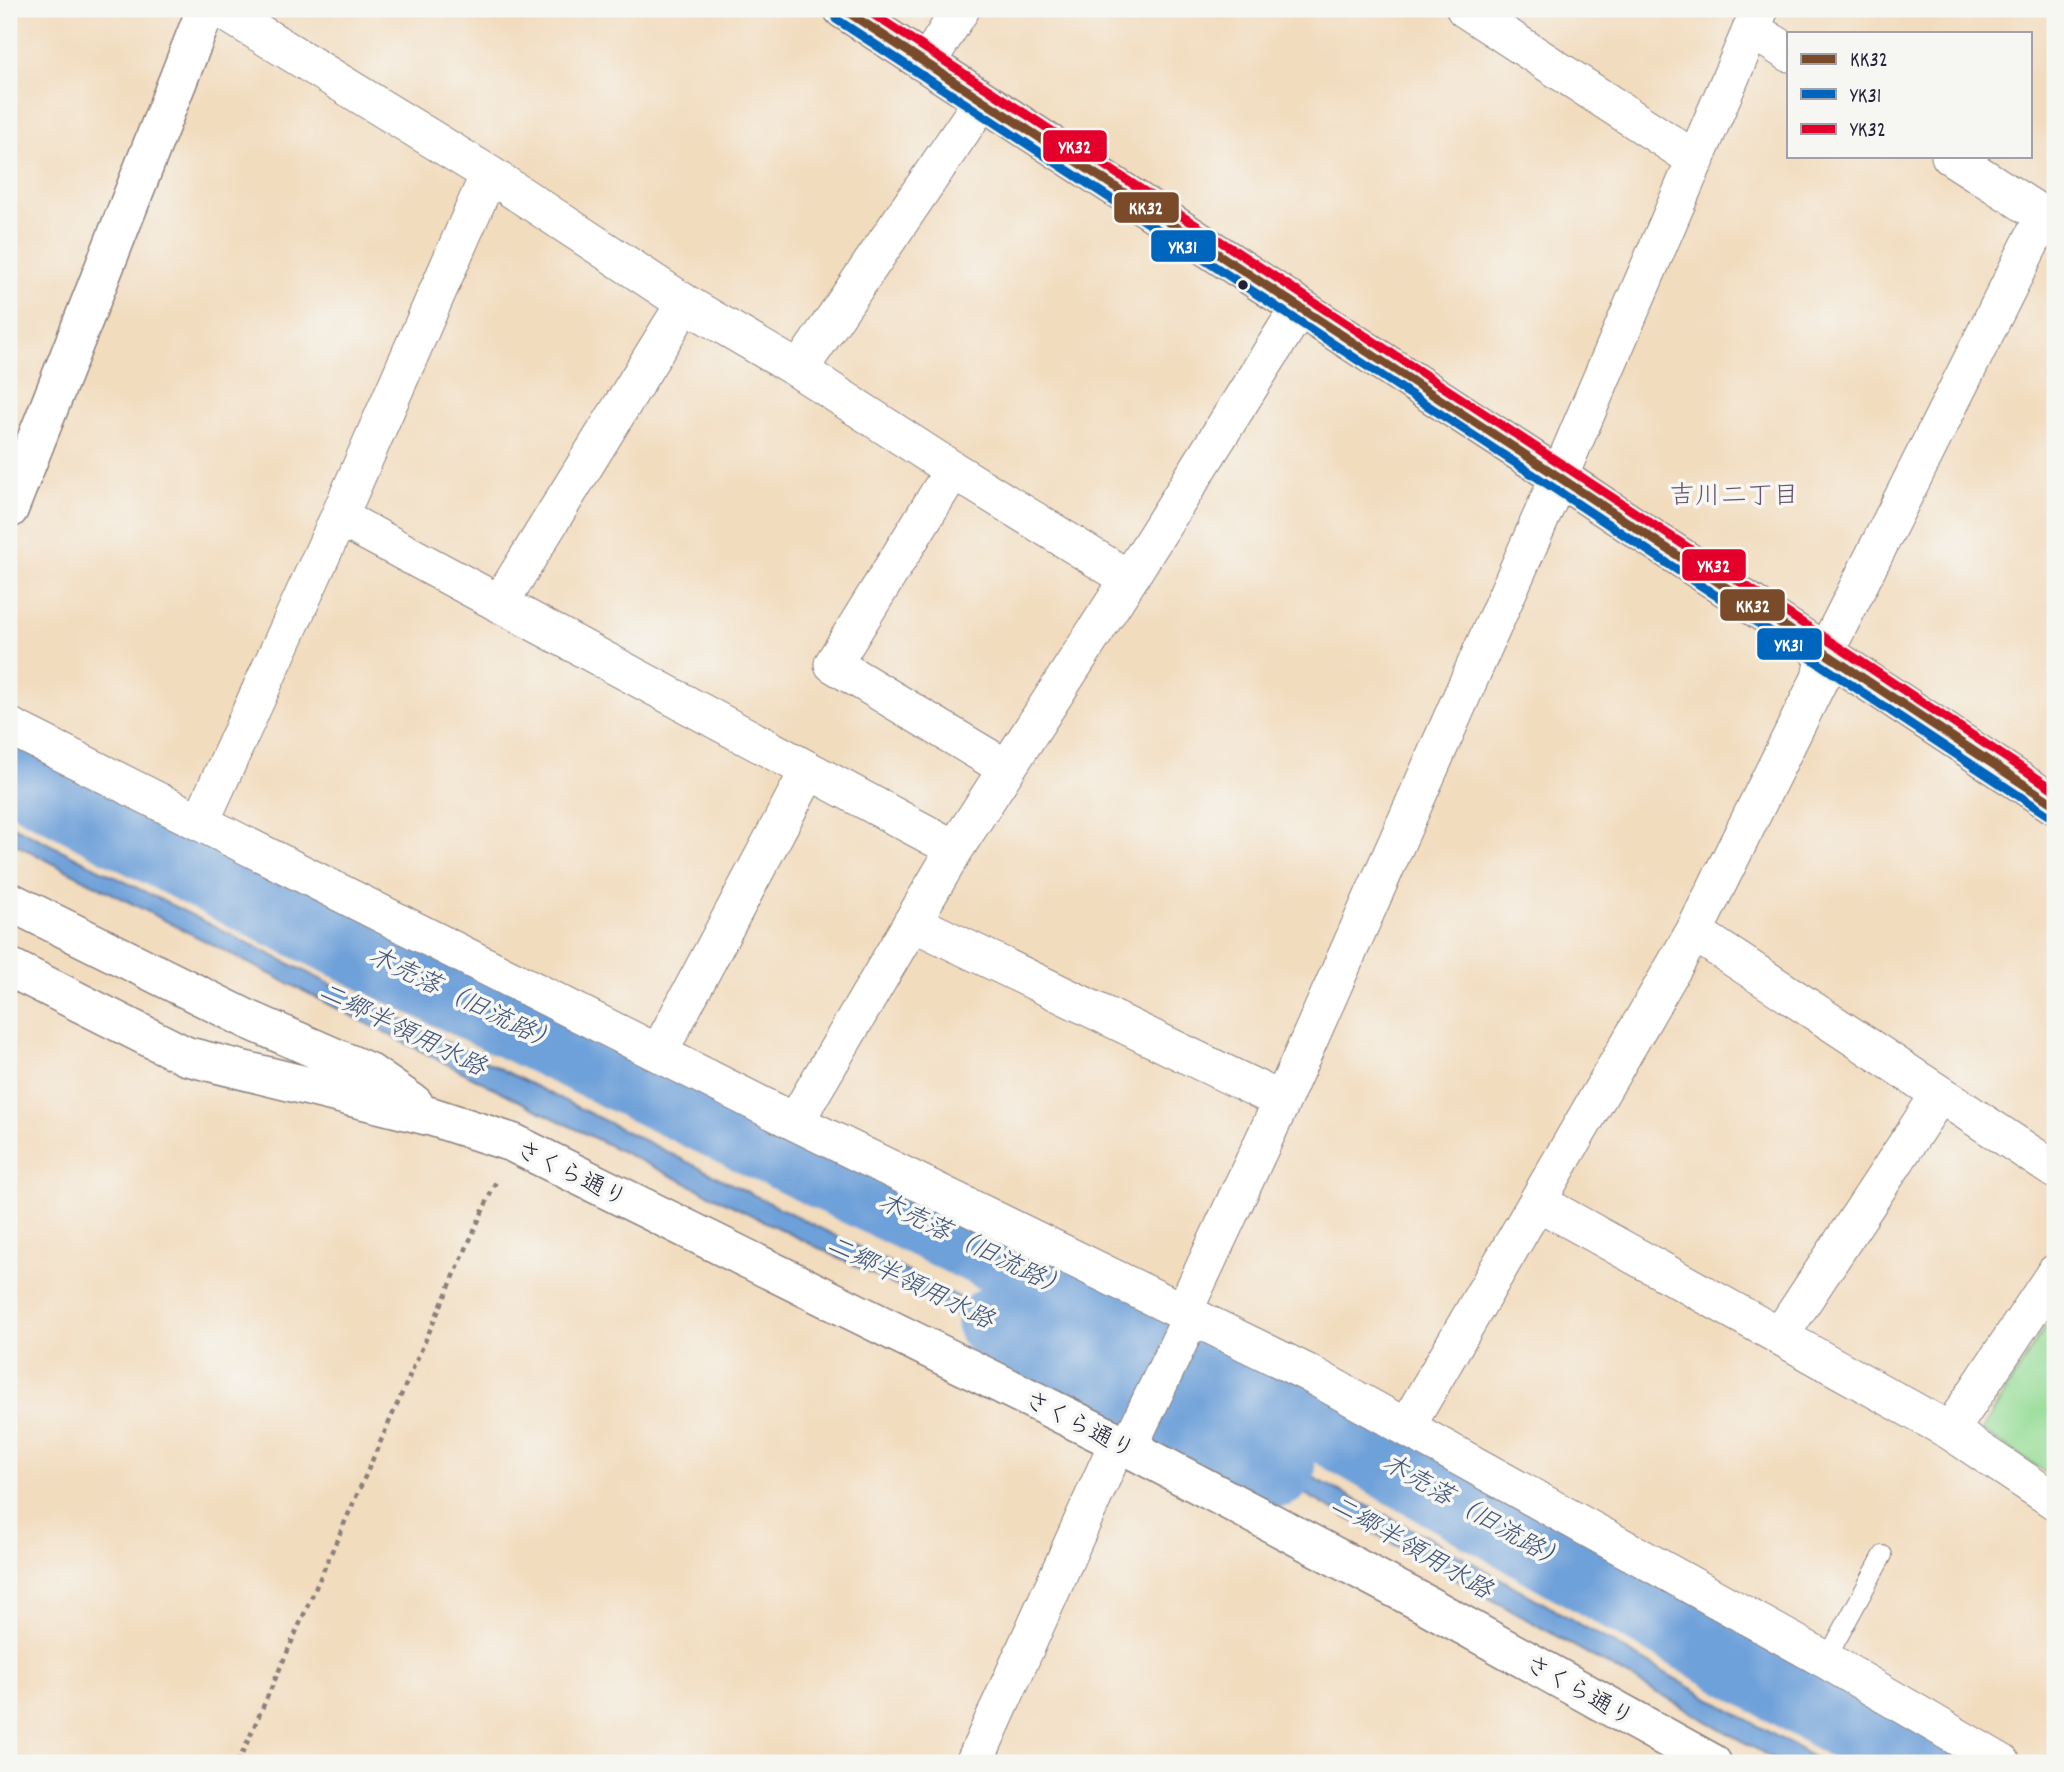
<svg xmlns="http://www.w3.org/2000/svg" width="2064" height="1772" viewBox="0 0 2064 1772" font-family="Dekko,'Klee One',sans-serif">
<style>
.green{fill:#96dd97;stroke:#5c8069;stroke-width:2}
.water{fill:#6ea0d9;stroke:#48618a;stroke-width:2}
.lines{fill:none;stroke-linecap:round;stroke-linejoin:round}
.river{stroke:#6ea0d9;stroke-width:75}
.service-casing{stroke:#8a7f7c;stroke-width:20}
.minor-casing{stroke:#8a7f7c;stroke-width:39}
.tertiary-casing{stroke:#8a7f7c;stroke-width:41}
.path{stroke:#8a7f7c;stroke-width:4.5;stroke-dasharray:5 5;stroke-linecap:butt}
.service{stroke:#fff;stroke-width:18}
.minor{stroke:#fff;stroke-width:37}
.tertiary{stroke:#fff;stroke-width:38}
.bus-1-casing{stroke:#f6f6f2;stroke-width:14}
.bus-2-casing{stroke:#f6f6f2;stroke-width:14}
.bus-3-casing{stroke:#f6f6f2;stroke-width:14}
.bus-1{stroke:#7a4b2a;stroke-width:9}
.bus-2{stroke:#0065bd;stroke-width:9}
.bus-3{stroke:#e4002b;stroke-width:9}
.bus-dot{fill:#22223b;stroke:#f6f6f2;stroke-width:2.5}
.labels{text-anchor:middle;stroke-width:7;stroke-linejoin:round;paint-order:stroke}
.street-label{font-size:24px;fill:#22223b;stroke:#f6f6f2}
.neighbourhood-label{font-size:26px;fill:#6a526d;stroke:#f6f6f2}
.water-label{font-size:26px;font-style:italic;fill:#40547a;stroke:#f6f6f2}
.line-badge{stroke:#f6f6f2;stroke-width:2.5}
.badge-label{font-size:19px;text-anchor:middle;font-weight:bold;fill:#fff}
</style>
<rect width="100%" height="100%" fill="#f6f6f2"/>
<filter id="ink" filterUnits="userSpaceOnUse"><feTurbulence type="fractalNoise" baseFrequency=".0143" numOctaves="2"/><feDisplacementMap in="SourceGraphic" scale="14" xChannelSelector="R" yChannelSelector="G"/><feConvolveMatrix kernelMatrix="1 2 1 2 8 2 1 2 1" color-interpolation-filters="sRGB"/></filter>
<filter id="wash" filterUnits="userSpaceOnUse"><feTurbulence type="fractalNoise" baseFrequency=".00686" numOctaves="4" result="noise"/><feDisplacementMap in="SourceGraphic" scale="28" xChannelSelector="R" yChannelSelector="G"/><feGaussianBlur stdDeviation="1.57" result="paint"/><feColorMatrix in="noise" values="0 0 0 0 0 0 0 0 0 0 0 0 0 0 0 0 0 1.4 0 .05"/><feComposite in="paint" operator="in"/></filter>
<g filter="url(#wash)">
<rect width="100%" height="100%" fill="#f2dcbe"/>
<path class="green" d="M2055 1310V1478L1982 1431Z"/>
<path class="water" d="M9 824 1089 1362 1084 1378 533 1108 9 841Z
M1189 1412 1438 1543 1823 1763H1781L1183 1425Z"/>
<g class="lines">
<path class="river" d="M9 771 230 886 1199 1353 1916 1763
M994 1323 1188 1420 1278 1470"/>
</g>
</g>
<g filter="url(#ink)">
<g class="lines">
<defs>
<path id="service" d="M1826 1660 1883 1555"/>
<path id="minor" d="M220 9 489 174 685 303 799 370 953 470 1129 579
M1465 9 1696 160
M1751 29 1789 53
M926 64 961 9
M1950 156 2055 223
M799 370 982 101
M953 470 833 664 1006 768
M339 517 955 849
M500 603 685 303
M9 726 795 1122 1310 1374 1826 1660 2002 1763
M201 821 339 517 489 174
M912 922 1282 1101
M1694 932 2055 1170
M659 1052 808 772
M795 1122 955 849 1129 579 1299 308
M1538 1202 1950 1431 2055 1501
M1184 1311 1282 1101 1559 477 1760 9
M1780 1336 1939 1095
M1407 1426 1694 932 1820 678 1825 653 2044 216
M1950 1431 2055 1273
M1128 1448 1192 1315
M974 1763 1118 1442"/>
<path id="tertiary" d="M843 9 1559 477 2055 805
M9 509 206 9
M9 901 247 1019 368 1072 414 1104
M9 967 186 1056 433 1117 513 1143 1118 1442 1425 1604 1712 1763"/>
</defs>
<use href="#service" class="service-casing"/>
<use href="#minor" class="minor-casing"/>
<use href="#tertiary" class="tertiary-casing"/>
<path class="path" d="M238 1763 497 1179"/>
<use href="#service" class="service"/>
<use href="#minor" class="minor"/>
<use href="#tertiary" class="tertiary"/>
<defs>
<path id="bus-1" d="M843 9 1559 477 2055 805"/>
<path id="bus-2" d="M836 19 1552 487 2048 815"/>
<path id="bus-3" d="M865 9 1566 467 2055 790"/>
</defs>
<use href="#bus-1" class="bus-1-casing"/>
<use href="#bus-2" class="bus-2-casing"/>
<use href="#bus-3" class="bus-3-casing"/>
<use href="#bus-1" class="bus-1"/>
<use href="#bus-2" class="bus-2"/>
<use href="#bus-3" class="bus-3"/>
</g>
</g>
<circle class="bus-dot" cx="1243" cy="285" r="6"/>
<g class="labels">
<g class="street-label">
<text transform="translate(572 1173) rotate(26)" y="8">さくら通り</text>
<text transform="translate(1080 1424) rotate(27)" y="8">さくら通り</text>
<text transform="translate(1580 1690) rotate(29)" y="8">さくら通り</text>
</g>
<g class="neighbourhood-label">
<text x="1734" y="503">吉川二丁目</text>
</g>
<g class="water-label">
<text transform="translate(464 998) rotate(26)" y="9">木売落（旧流路）</text>
<text transform="translate(403 1028) rotate(26)" y="9">二郷半領用水路</text>
<text transform="translate(974 1244) rotate(26)" y="9">木売落（旧流路）</text>
<text transform="translate(911 1281) rotate(26)" y="9">二郷半領用水路</text>
<text transform="translate(1475 1511) rotate(30)" y="9">木売落（旧流路）</text>
<text transform="translate(1412 1546) rotate(30)" y="9">二郷半領用水路</text>
</g>
</g>
<g class="line-badge">
<rect x="1042" y="129" width="66" height="34" rx="7" fill="#e4002b"/>
<rect x="1113" y="191" width="67" height="33" rx="7" fill="#7a4b2a"/>
<rect x="1150" y="229" width="67" height="34" rx="7" fill="#0065bd"/>
<rect x="1681" y="548" width="66" height="34" rx="7" fill="#e4002b"/>
<rect x="1719" y="588" width="67" height="34" rx="7" fill="#7a4b2a"/>
<rect x="1756" y="627" width="67" height="34" rx="7" fill="#0065bd"/>
</g>
<g class="badge-label">
<text x="1075" y="153">YK32</text>
<text x="1146" y="214">KK32</text>
<text x="1183" y="253">YK31</text>
<text x="1714" y="572">YK32</text>
<text x="1753" y="612">KK32</text>
<text x="1789" y="651">YK31</text>
</g>
<rect width="2064" height="1772" fill="none" stroke="#f6f6f2" stroke-width="35"/>
<rect x="1787" y="32" width="245" height="126" fill="#f6f6f2" stroke="#a1a1a9" stroke-width="2"/>
<rect x="1801" y="54" width="35" height="10" fill="#7a4b2a" stroke="#a1a1a9" stroke-width="2"/>
<text x="1850" y="66" font-size="21" fill="#22223b">KK32</text>
<rect x="1801" y="89" width="35" height="10" fill="#0065bd" stroke="#a1a1a9" stroke-width="2"/>
<text x="1850" y="102" font-size="21" fill="#22223b">YK31</text>
<rect x="1801" y="124" width="35" height="10" fill="#e4002b" stroke="#a1a1a9" stroke-width="2"/>
<text x="1850" y="136" font-size="21" fill="#22223b">YK32</text>
</svg>
